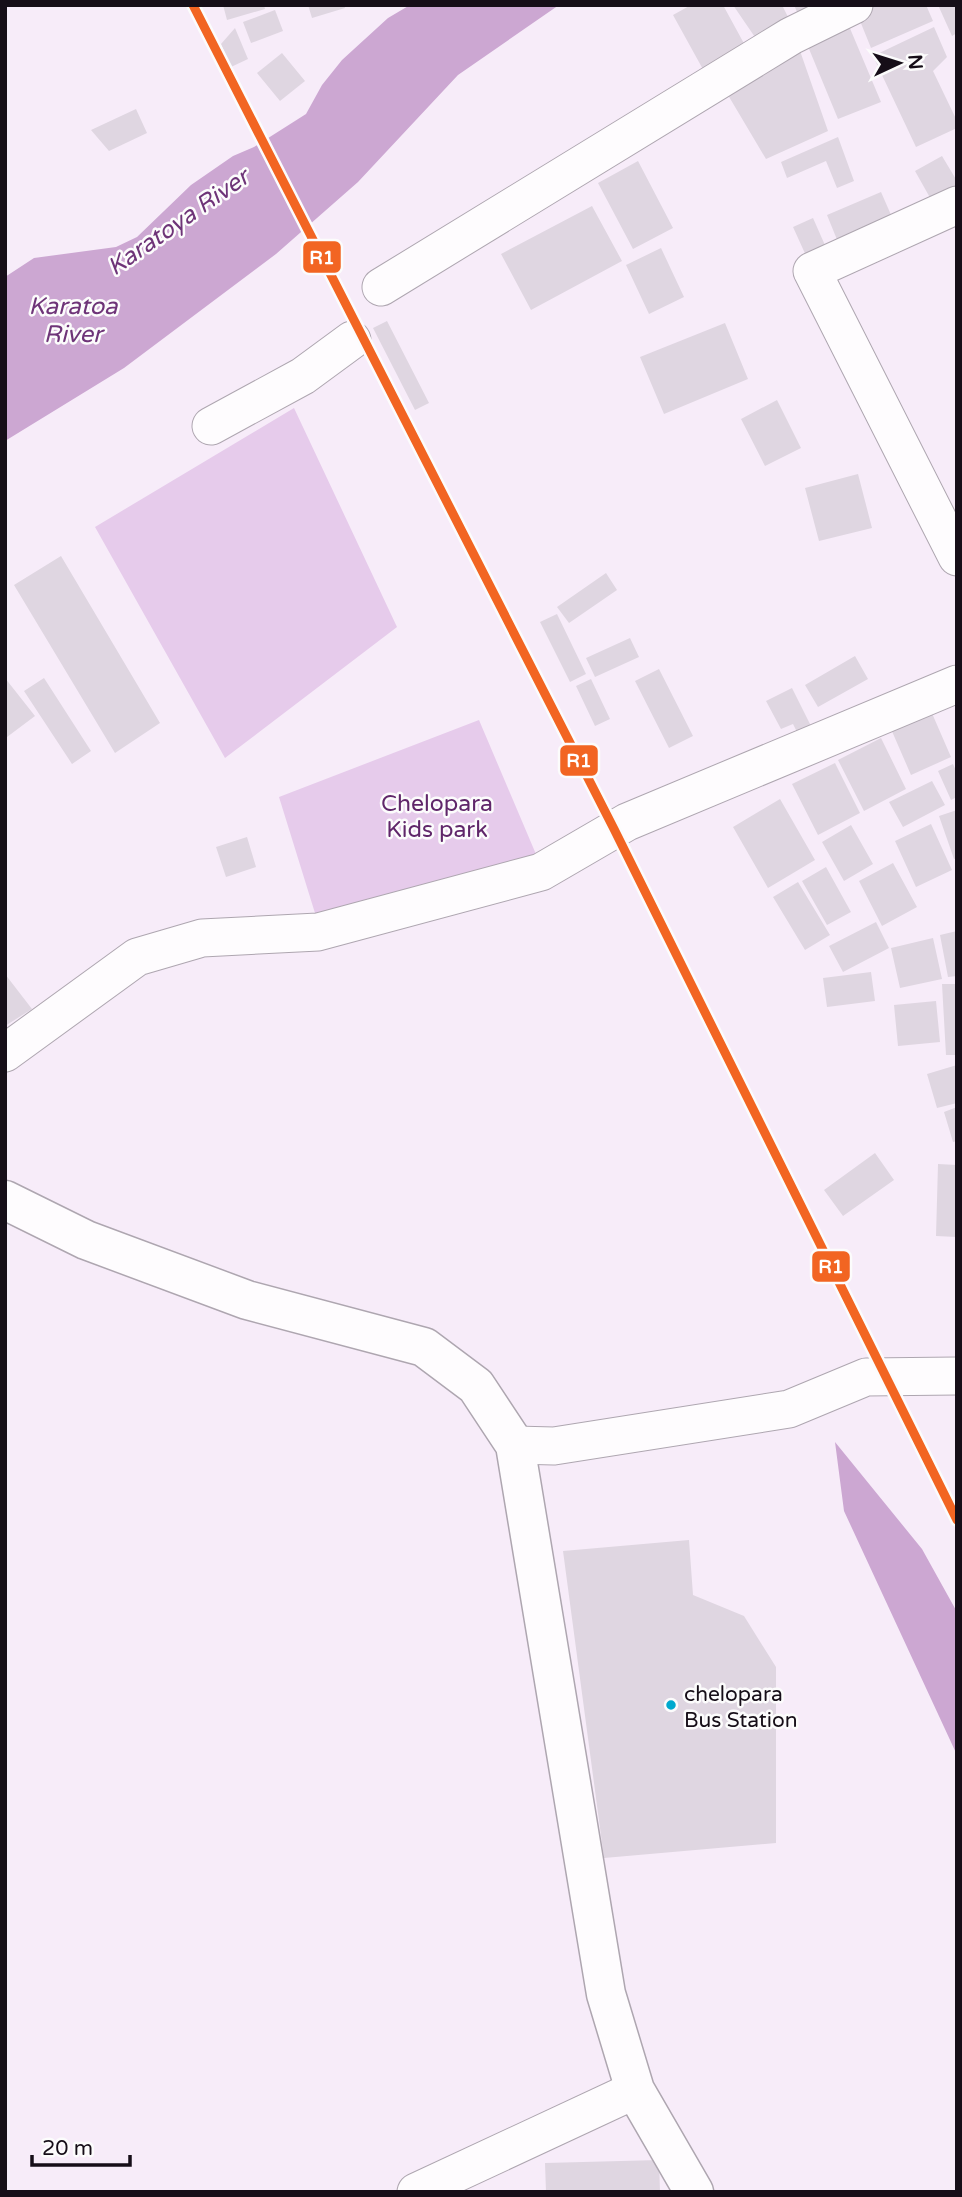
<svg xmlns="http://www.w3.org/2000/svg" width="962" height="2197" viewBox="0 0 962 2197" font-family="'Varela Round',sans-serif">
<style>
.green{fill:#e6cbeb}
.water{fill:#cca7d2}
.building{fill:#dfd6e1}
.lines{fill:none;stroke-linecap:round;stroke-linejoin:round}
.minor-casing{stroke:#aea6b0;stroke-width:39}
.secondary-casing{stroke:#aea6b0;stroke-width:41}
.minor{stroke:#fefcfe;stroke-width:37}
.secondary{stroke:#fefcfe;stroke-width:38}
.rail-1-casing{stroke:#fcfcfc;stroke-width:14}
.rail-1{stroke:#f26522;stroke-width:9}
.bus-dot{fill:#00a9ce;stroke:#fcfcfc;stroke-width:2.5}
.labels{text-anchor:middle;stroke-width:5;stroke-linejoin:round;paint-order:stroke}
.bus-label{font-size:21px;fill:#160e18;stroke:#fcfcfc;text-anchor:start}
.park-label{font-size:23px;fill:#60266a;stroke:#fcfcfc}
.water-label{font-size:24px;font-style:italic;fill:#6e3478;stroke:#fcfcfc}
.line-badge{stroke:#fcfcfc;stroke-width:2.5}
.badge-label{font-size:19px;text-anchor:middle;font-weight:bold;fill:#fff}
</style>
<rect width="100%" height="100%" fill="#f7ecf9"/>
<path class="green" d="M294 408 397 627 225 758 95 527Z
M479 720 541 866 319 926 279 797Z"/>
<path class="water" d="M410 5H559L458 75 358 182 276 254 124 368 5 441V277L34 258 116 247 137 237 191 185 233 156 254 147 306 114 322 85 342 60 388 18Z
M835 1442 922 1549 957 1612V1755L844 1511Z"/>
<path class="building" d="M223 5H264L265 9 227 20Z
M308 5H344L345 8 312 18Z
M691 5H723L747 49 705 73 673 15Z
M733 5H782L792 25 761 46Z
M794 5H837L802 23Z
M870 5H926L933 21 871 48 856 11Z
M938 5H957V33L952 36Z
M275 10 283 31 251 43 243 22Z
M849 26 881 102 838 119 807 44Z
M934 27 947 57 933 71 957 121V128L916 147 873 56Z
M235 28 248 59 231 67 221 44Z
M799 48 828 131 766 159 725 90Z
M282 53 305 81 280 101 257 73Z
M136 109 147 133 109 151 91 130Z
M838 137 854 181 837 188 826 161 787 178 781 162Z
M942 156 957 181V190L933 203 915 171Z
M638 161 673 228 633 249 598 183Z
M881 192 895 224 840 247 827 215Z
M592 206 622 261 531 310 501 254Z
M813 218 828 252 808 260 793 227Z
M661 248 684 297 649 314 626 265Z
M387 321 429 403 415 410 373 328Z
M725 323 748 379 664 414 640 357Z
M777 400 801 448 765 466 741 419Z
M858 474 872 528 819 541 805 488Z
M61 556 160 723 115 753 14 585Z
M606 573 617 590 569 623 557 607Z
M557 614 586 674 570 682 540 622Z
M630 638 639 657 595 677 586 658Z
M855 656 868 679 818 707 805 685Z
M659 669 693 736 669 748 635 681Z
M5 678 35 716 7 737 5 735Z
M44 678 91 751 72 764 24 691Z
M591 679 610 719 595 726 576 686Z
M792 688 814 732 800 738 793 724 781 729 766 701Z
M931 711 951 757 911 775 891 729Z
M881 738 906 789 864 811 838 760Z
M835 763 860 813 818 835 792 784Z
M953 764 957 773V797L951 800 938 771Z
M932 781 945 805 903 827 889 802Z
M780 799 815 860 768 888 733 827Z
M957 810V858L954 859 939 816Z
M931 824 952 870 916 887 895 841Z
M851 825 873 864 844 881 822 842Z
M247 837 256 867 226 877 216 847Z
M893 863 917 907 882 926 859 881Z
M826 867 851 912 827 925 802 881Z
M798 882 830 935 805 950 773 897Z
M876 922 889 948 843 972 829 946Z
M957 931V976L948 977 940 935Z
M933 938 942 979 900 988 891 948Z
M871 972 875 1001 827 1007 823 978Z
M5 974 32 1009 5 1026Z
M942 984H957V1055H946Z
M936 1001 940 1042 898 1046 894 1005Z
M957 1065V1103L937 1108 927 1074Z
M957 1107V1141L953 1142 944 1112Z
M875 1153 894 1180 843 1216 824 1190Z
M938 1164 957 1165V1237L936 1236Z
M689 1540 693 1595 744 1616 776 1667V1843L604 1858 563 1551Z
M659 2160 660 2192H546L545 2163Z"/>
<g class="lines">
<defs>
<path id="minor" d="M957 205 812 271 957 557
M381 287 791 36 854 5
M211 426 303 376 352 340
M5 1053 137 957 202 938 318 932 541 872 627 822 957 684
M515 1445 554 1446 789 1409 866 1377 957 1376
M416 2192 635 2090"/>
<path id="secondary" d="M5 1200 86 1240 247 1300 424 1347 476 1386 515 1445 606 1994 635 2090 694 2192"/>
</defs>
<use href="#minor" class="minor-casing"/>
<use href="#secondary" class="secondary-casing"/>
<use href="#minor" class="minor"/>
<use href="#secondary" class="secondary"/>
<defs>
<path id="rail-1" d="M193 5 614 829 957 1520"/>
</defs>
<use href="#rail-1" class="rail-1-casing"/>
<use href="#rail-1" class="rail-1"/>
</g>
<circle class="bus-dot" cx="671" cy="1705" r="6"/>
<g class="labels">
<g class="bus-label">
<text x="684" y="1701">chelopara<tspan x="684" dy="26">Bus Station</tspan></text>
</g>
<g class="park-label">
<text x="437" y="811">Chelopara<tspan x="437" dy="26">Kids park</tspan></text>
</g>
<g class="water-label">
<text transform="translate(178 222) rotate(-35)" y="8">Karatoya River</text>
<text x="73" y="314">Karatoa<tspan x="73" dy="28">River</tspan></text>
</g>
</g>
<g class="line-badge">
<rect x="302" y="240" width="40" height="34" rx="7" fill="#f26522"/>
<rect x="559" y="744" width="40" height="33" rx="7" fill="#f26522"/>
<rect x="811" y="1250" width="40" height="33" rx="7" fill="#f26522"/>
</g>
<g class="badge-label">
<text x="322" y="264">R1</text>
<text x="579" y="767">R1</text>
<text x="831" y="1273">R1</text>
</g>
<rect width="962" height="2197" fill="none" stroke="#160e18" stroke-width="14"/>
<g transform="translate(899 63) rotate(86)" stroke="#fcfcfc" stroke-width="5" paint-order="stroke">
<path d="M0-5L12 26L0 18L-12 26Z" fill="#160e18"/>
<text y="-10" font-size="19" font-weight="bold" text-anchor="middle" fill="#160e18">N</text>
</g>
<path d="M32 2155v10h98v-10" fill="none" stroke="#160e18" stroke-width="3.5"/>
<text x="42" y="2155" font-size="21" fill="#160e18" stroke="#fcfcfc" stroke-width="5" paint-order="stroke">20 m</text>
</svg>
